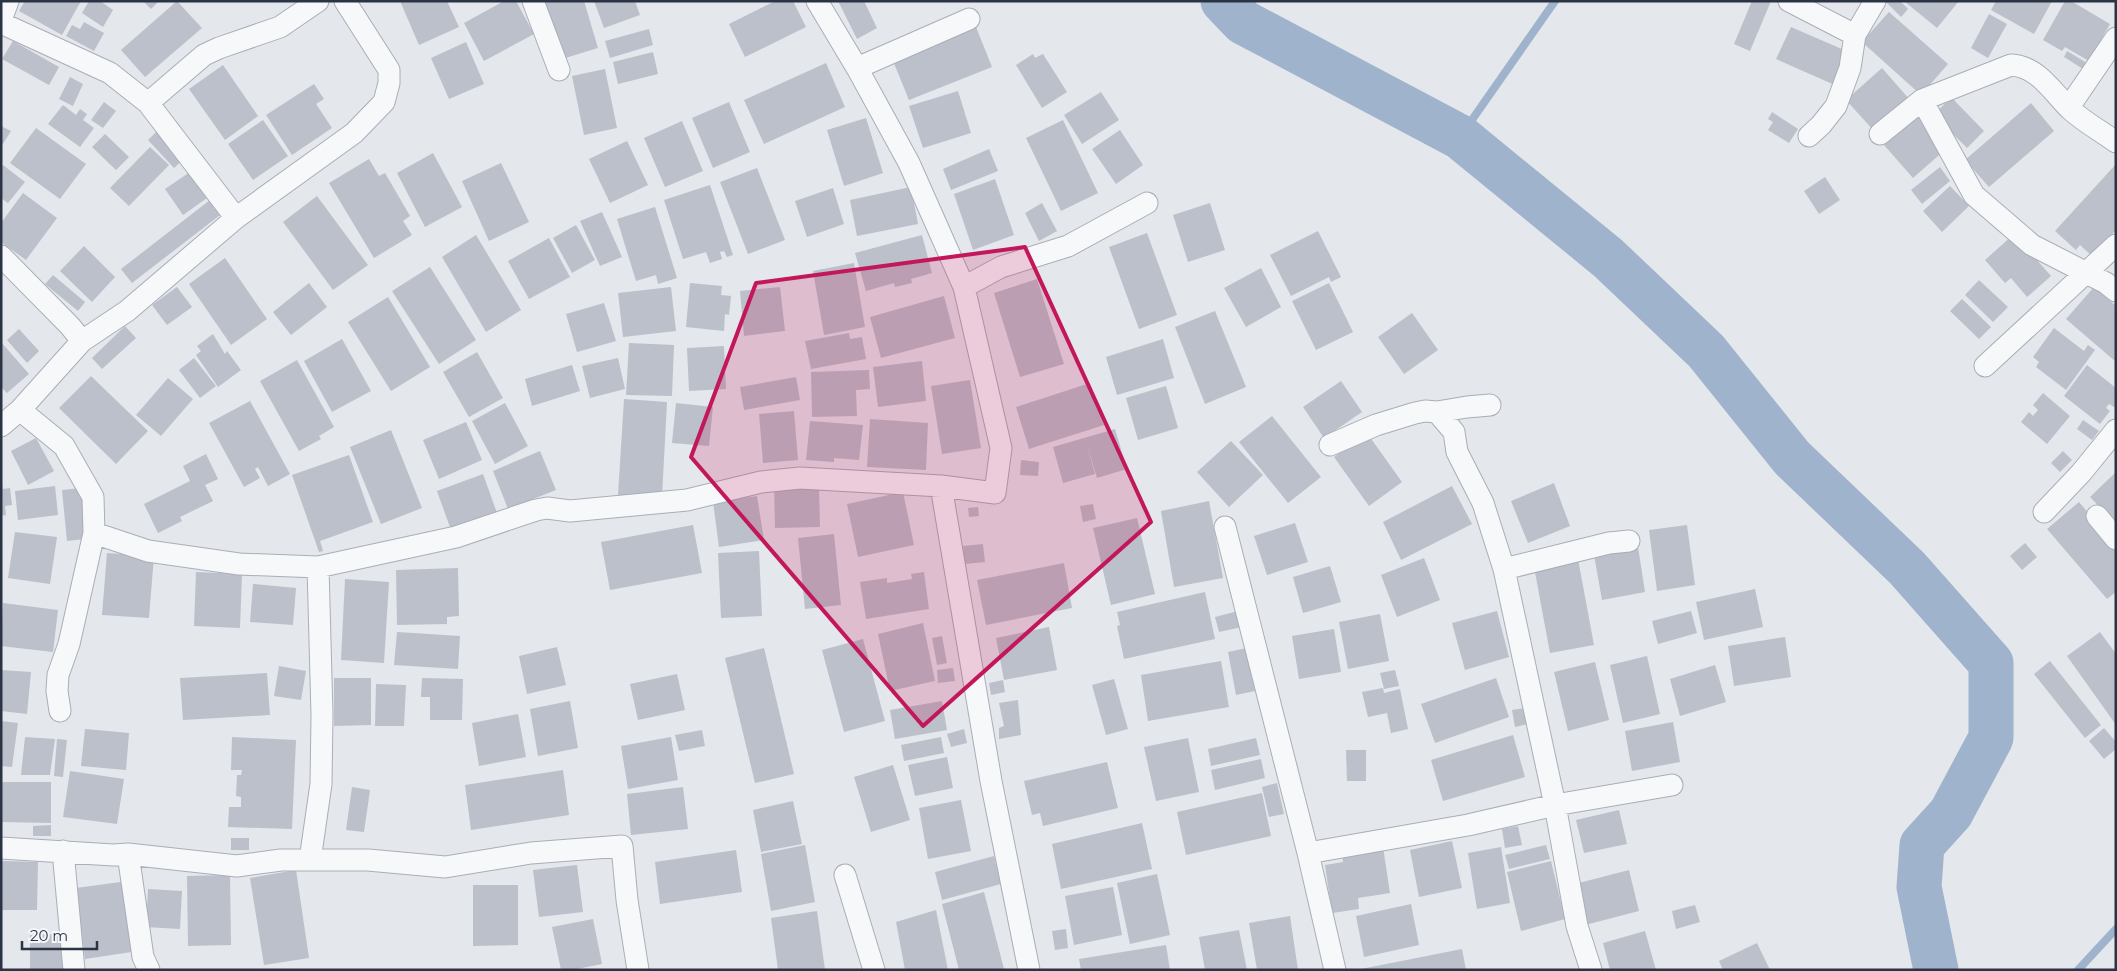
<svg xmlns="http://www.w3.org/2000/svg" width="2117" height="971" viewBox="0 0 2117 971" font-family="Montserrat,sans-serif">
<style>
.lines{fill:none;stroke-linecap:round;stroke-linejoin:round}
.stream{stroke:#9fb4cc;stroke-width:8}
.river{stroke:#9fb4cc;stroke-width:45}
.building{fill:#bbc0ca}
.minor-casing{stroke:#a9aeb7;stroke-width:23}
.minor{stroke:#f7f8fa;stroke-width:21}
.marked{fill:#c2185b;fill-opacity:0.2;stroke:#c2185b;stroke-width:4;stroke-linejoin:round}
</style>
<rect width="100%" height="100%" fill="#e4e7ec"/>
<g class="lines">
<path class="stream" d="M1460 137 1555 1
M2078 970 2116 929"/>
<path class="river" d="M1223 1 1243 22 1460 137 1608 258 1706 351 1792 458 1907 568 1991 663V738L1951 813 1922 845 1919 887 1936 970"/>
</g>
<path class="building" d="M25 1H81L62 35 19 11Z
M89 1H100L113 10 103 27 82 13Z
M143 1H159L151 9Z
M177 1 202 28 145 77 121 50Z
M400 1H447L459 27 419 45Z
M504 1H516L534 34 484 61 464 23Z
M545 1H584L598 48 562 59Z
M594 1H635L640 15 604 28Z
M775 1H793L806 27 745 57 729 24Z
M838 1H864L877 28 857 39Z
M1752 1H1771L1750 51 1734 44Z
M1885 1H1900L1908 9 1901 17Z
M1904 1H1959L1937 28Z
M1996 1H2052L2034 34 1991 10Z
M2065 1H2071L2110 24 2089 61 2065 47 2062 51 2043 40Z
M1889 12 1948 64 1921 95 1862 42Z
M1989 14 2007 24 1988 58 1971 48Z
M84 22 104 33 94 51 66 36 72 25 80 29Z
M976 27 992 67 909 100 893 61Z
M1791 27 1851 53 1837 86 1776 59Z
M649 29 653 45 610 58 605 41Z
M13 41 59 67 49 85 2 59Z
M466 42 484 84 449 99 431 58Z
M2067 51 2087 63 2083 69 2064 57Z
M653 52 658 74 618 84 613 62Z
M1033 54 1035 58 1043 54 1067 92 1042 108 1016 65Z
M826 63 845 107 764 144 744 100Z
M223 65 258 116 225 140 189 89Z
M1882 68 1910 100 1875 132 1846 100Z
M605 69 617 128 584 135 572 76Z
M70 77 83 84 73 106 59 99Z
M314 84 324 99 316 104 332 128 292 155 266 115Z
M958 91 971 133 923 148 909 106Z
M1101 92 1119 120 1082 144 1064 115Z
M1951 97 1984 131 1967 148 1934 115Z
M104 102 116 111 103 128 91 120Z
M729 102 750 152 713 168 692 118Z
M2031 103 2054 131 1989 187 1965 160Z
M63 105 76 115 80 109 87 114 83 120 94 128 80 147 48 124Z
M1772 112 1798 129 1789 143 1768 130 1773 122 1768 119Z
M1917 116 1946 149 1913 178 1884 145Z
M866 118 883 173 844 186 827 130Z
M263 120 288 156 253 180 228 144Z
M1063 120 1098 193 1061 211 1026 138Z
M682 121 703 171 665 187 644 138Z
M1 126 11 131 1 147Z
M161 127 188 155 174 168 148 140Z
M36 128 86 164 60 199 10 163Z
M1120 130 1143 165 1116 184 1092 149Z
M105 134 129 157 116 170 92 147Z
M627 141 648 185 610 203 589 159Z
M150 147 169 165 129 206 110 188Z
M989 149 998 171 951 190 943 169Z
M433 153 462 207 425 227 397 173Z
M369 159 379 176 385 173 410 216 403 221 412 235 374 258 329 183Z
M501 163 529 222 489 241 462 181Z
M2116 164V230L2092 256 2080 245 2076 250 2055 231Z
M3 165 25 182 8 203 1 198V168Z
M1940 167 1950 181 1922 204 1911 190Z
M757 168 785 240 748 254 720 182Z
M190 172 207 198 183 215 165 189Z
M1825 177 1840 200 1819 214 1804 191Z
M995 179 1014 235 973 250 954 194Z
M710 185 733 255 727 257 724 251 720 252 722 259 710 263 706 252 683 259 664 200Z
M1950 186 1969 206 1942 232 1923 211Z
M911 187 918 224 857 236 850 200Z
M833 188 844 224 807 237 795 201Z
M23 193 57 218 26 260 1 242V223Z
M317 196 368 265 333 290 283 222Z
M210 200 220 215 132 283 121 269Z
M1042 203 1057 231 1039 241 1025 213Z
M1210 203 1225 250 1188 262 1173 215Z
M655 207 677 278 658 284 656 275 636 281 617 219Z
M602 212 622 257 600 266 580 221Z
M576 225 595 260 572 273 553 238Z
M1318 231 1341 277 1331 282 1329 277 1291 296 1270 255Z
M1147 233 1177 315 1139 329 1109 247Z
M2014 234 2051 276 2027 297 2011 278 2005 283 1985 260Z
M476 235 521 310 486 332 442 257Z
M922 235 932 273 911 279 912 283 895 287 894 283 866 291 855 253Z
M549 238 570 277 529 299 508 261Z
M84 246 115 277 92 302 60 271Z
M225 258 267 319 231 345 189 284Z
M854 263 865 327 824 335 813 271Z
M430 267 476 340 439 364 392 291Z
M1261 268 1281 307 1246 327 1224 288Z
M53 275 85 302 78 311 45 284Z
M1037 279 1064 364 1020 377 994 293Z
M1979 280 2008 307 1993 322 1965 295Z
M309 283 327 307 291 335 273 312Z
M690 283 722 286 721 295 731 296 729 315 725 314 724 331 686 327Z
M1329 283 1353 332 1316 350 1292 301Z
M177 287 192 307 167 325 152 305Z
M671 287 676 331 623 337 618 293Z
M780 287 785 331 744 336 740 291Z
M2094 287 2116 306V362L2066 319Z
M944 296 955 338 881 358 870 317Z
M388 297 430 367 391 391 348 322Z
M1962 299 1991 327 1979 339 1950 311Z
M604 303 616 341 577 352 566 314Z
M1215 311 1246 387 1205 404 1175 327Z
M1412 313 1438 350 1404 374 1378 337Z
M125 326 136 338 102 369 92 358Z
M2054 328 2084 351 2088 345 2095 350 2066 390 2036 367 2039 362 2033 357Z
M19 329 39 351 27 363 7 340Z
M849 333 850 339 862 337 866 359 811 369 805 341Z
M213 334 225 354 227 351 241 370 218 387 196 355 201 351 197 346Z
M342 339 371 391 332 412 304 361Z
M1163 339 1174 378 1117 395 1106 357Z
M1 342 29 374 7 393 1 387Z
M629 343 674 345 672 396 626 395Z
M724 346 726 389 689 391 687 348Z
M477 352 503 398 469 417 443 372Z
M194 358 216 386 200 398 179 370Z
M618 358 625 389 590 398 582 366Z
M297 360 334 427 319 436 321 439 299 451 260 381Z
M922 361 926 401 878 407 873 367Z
M572 365 580 391 532 406 525 379Z
M2087 365 2116 388V405L2114 407 2109 404 2106 408 2110 411 2100 424 2064 396Z
M869 370 870 389 856 390 857 416 812 417 811 372Z
M91 376 148 431 116 464 59 408Z
M796 377 800 400 744 410 740 387Z
M168 378 193 399 161 436 136 415Z
M970 380 981 448 942 454 931 386Z
M1341 381 1362 412 1324 438 1303 407Z
M1090 383 1104 425 1029 449 1016 407Z
M1166 386 1178 428 1138 440 1126 398Z
M2043 393 2070 416 2047 444 2021 422 2029 412 2033 416 2038 410 2033 405Z
M624 399 667 402 662 497 618 495Z
M250 401 290 474 268 486 258 467 255 469 260 478 244 487 209 423Z
M505 403 528 446 495 464 472 421Z
M676 403 713 407 709 446 672 443Z
M794 411 798 460 763 463 759 414Z
M1272 416 1321 477 1288 503 1239 442Z
M870 419 928 423 926 470 867 467Z
M2083 420 2099 431 2092 440 2077 429Z
M810 421 863 425 859 460 834 458V462L806 460Z
M466 422 482 460 439 479 423 440Z
M1115 429 1127 469 1097 478 1087 445 1095 474 1063 483 1053 447Z
M391 430 422 508 381 524 350 447Z
M1367 433 1402 482 1369 506 1334 457Z
M36 438 54 471 28 485 11 451Z
M1231 441 1263 475 1229 507 1197 472Z
M540 451 556 490 508 509 493 471Z
M2063 451 2072 460 2060 472 2051 463Z
M206 454 218 479 205 485 213 501 180 517 182 521 158 533 144 504 190 481 183 466Z
M349 455 373 522 320 541 323 551 319 552 292 475Z
M1021 460 1039 462 1038 476 1020 475Z
M2116 472V524L2090 497Z
M483 474 497 513 451 530 437 491Z
M1 481 3 489 10 488 12 505 5 506 6 515 1 516Z
M1554 483 1570 526 1528 543 1511 501Z
M55 486 58 515 18 520 15 491Z
M819 486 820 527 775 528 774 487Z
M1452 486 1472 524 1401 560 1383 522Z
M81 488 86 539 67 541 62 490Z
M903 492 914 545 858 557 847 504Z
M757 496 764 540 719 547 713 502Z
M1209 501 1223 578 1174 587 1161 511Z
M2079 502 2116 546V592L2107 599 2047 529Z
M1093 504 1096 519 1083 522 1080 506Z
M978 507 979 516 969 517 968 508Z
M1137 518 1155 594 1111 605 1093 528Z
M1295 523 1308 562 1267 575 1254 536Z
M693 525 702 573 610 590 601 542Z
M1687 525 1695 585 1657 591 1649 530Z
M15 532 57 537 50 584 8 578Z
M834 534 841 605 805 609 798 538Z
M2025 543 2037 557 2022 570 2010 556Z
M983 544 985 562 965 564 963 546Z
M1638 547 1645 592 1602 600 1594 555Z
M759 551 762 616 721 618 718 553Z
M107 553 154 556 149 618 102 615Z
M1424 558 1440 600 1397 617 1381 575Z
M1578 559 1594 645 1550 653 1534 567Z
M1064 563 1072 608 986 625 977 580Z
M1330 566 1341 602 1303 613 1293 577Z
M458 568 459 616 447 617V624L397 625 396 570Z
M196 572 242 574 240 628 194 626Z
M924 572 929 609 866 619 860 582 887 578V583L912 579 911 574Z
M345 579 389 582 384 663 341 660Z
M253 584 296 588 293 625 250 622Z
M1755 589 1763 627 1704 640 1696 602Z
M1205 592 1215 639 1124 659 1117 626 1120 625 1117 612Z
M3 603 58 610 53 652 1 646Z
M1238 611 1242 627 1219 632 1215 617Z
M1497 611 1509 657 1465 670 1452 623Z
M1691 611 1697 633 1658 644 1652 621Z
M1380 614 1389 661 1348 669 1339 622Z
M923 623 935 681 890 691 878 634Z
M1049 627 1057 670 1004 680 996 638Z
M1334 629 1341 672 1299 679 1292 636Z
M397 632 460 636 458 669 394 665Z
M2100 632 2116 654V725L2067 656Z
M942 636 947 663 937 665 932 638Z
M1785 637 1791 677 1734 686 1728 646Z
M863 639 885 721 844 732 822 650Z
M557 647 566 685 527 694 519 656Z
M764 648 794 774 755 783 725 658Z
M1247 648 1255 691 1236 695 1228 652Z
M1647 656 1660 714 1623 723 1610 665Z
M1221 661 1229 707 1148 721 1141 675Z
M2050 661 2101 725 2085 738 2034 674Z
M1595 662 1609 720 1568 731 1554 672Z
M1715 665 1726 702 1680 716 1670 679Z
M279 666 306 671 301 700 274 696Z
M953 668 955 681 938 683 937 670Z
M1 670 31 672 27 714 1 711Z
M1395 670 1399 686 1384 689 1380 673Z
M267 673 270 715 183 720 180 678Z
M677 674 685 710 638 720 630 684Z
M334 678H371V725L334 726Z
M422 678 463 679 462 720H430V697H421Z
M1496 678 1509 717 1435 743 1421 704Z
M1114 679 1128 729 1106 735 1092 685Z
M1003 680 1005 692 991 695 989 683Z
M376 684 406 685 404 726H375Z
M1383 688 1384 693 1400 689 1408 729 1391 733 1387 713 1368 717 1362 692Z
M1018 700 1021 735 999 739V728L1004 726 999 703Z
M570 701 578 748 538 756 530 709Z
M942 701 947 730 895 739 890 710Z
M1525 708 1528 724 1515 727 1512 710Z
M518 714 526 757 479 766 472 723Z
M1 721 18 723 12 767 1 766Z
M1673 722 1680 762 1632 771 1625 731Z
M2104 728 2116 742V749L2104 759 2089 741Z
M85 729 129 733 126 770 81 766Z
M964 729 967 743 951 747 947 734Z
M702 730 705 746 679 751 675 735Z
M1513 735 1525 777 1443 801 1431 760Z
M25 737 55 739 50 775H21Z
M232 737 296 740 292 829 228 827 229 807H241V797L236 796 237 775H241L242 770H231Z
M671 737 678 780 628 789 621 746Z
M941 737 944 753 904 761 901 745Z
M1188 738 1199 792 1156 801 1144 747Z
M1256 738 1260 755 1211 766 1208 749Z
M57 739 67 740 63 777 54 776Z
M1346 750H1366V781H1347Z
M947 757 953 788 915 796 908 765Z
M1261 759 1265 778 1215 790 1211 770Z
M1107 762 1118 808 1043 826 1040 813 1032 815 1024 781Z
M893 765 910 820 871 832 854 777Z
M563 770 569 815 471 830 465 785Z
M70 771 124 779 117 824 63 817Z
M2 782H51V823L2 822Z
M1277 783 1284 814 1269 817 1262 787Z
M352 787 370 790 364 832 346 830Z
M683 787 688 829 631 835 627 794Z
M1262 793 1271 836 1186 855 1177 812Z
M961 800 971 851 928 859 919 808Z
M793 801 802 844 761 852 753 810Z
M1619 810 1627 844 1584 853 1576 820Z
M1142 823 1152 869 1061 889 1052 844Z
M51 825V836H33V826Z
M1518 826 1522 845 1505 848 1502 829Z
M231 838H249V850H231Z
M1452 841 1462 888 1419 897 1410 850Z
M805 845 815 902 771 911 761 854Z
M1546 845 1550 859 1509 869 1505 855Z
M1383 847 1390 893 1358 898 1359 909 1332 913 1325 865 1343 862 1342 853Z
M1501 847 1510 903 1477 909 1468 853Z
M736 850 742 892 660 904 655 862Z
M994 856 1001 884 942 900 935 872Z
M1 861 38 862 37 910H1Z
M1551 861 1565 919 1521 931 1507 872Z
M577 865 583 912 539 917 533 870Z
M296 870 309 958 264 965 250 878Z
M1629 870 1639 911 1585 925 1575 884Z
M1157 874 1170 935 1130 944 1117 883Z
M230 875 231 945 188 946 187 876Z
M128 881 138 951 85 959 76 888Z
M473 885H518V945L473 946Z
M1113 887 1122 935 1074 945 1065 896Z
M148 889 182 891 180 929 146 927Z
M984 892 1004 969 959 970 942 904Z
M1411 904 1419 945 1364 957 1356 916Z
M1695 905 1700 922 1676 929 1672 911Z
M936 910 948 970H905L896 922Z
M817 911 825 970H778L771 918Z
M1290 916 1298 970H1257L1249 923Z
M593 919 602 964 572 970H561L552 927Z
M1066 929 1068 948 1055 950 1052 931Z
M1239 930 1247 970H1205L1199 937Z
M1645 931 1656 970H1610L1603 943Z
M67 934 68 970H30V935Z
M1757 943 1770 970H1723L1719 961Z
M1166 945 1170 970H1081L1079 959Z
M1462 949 1466 970H1362L1361 969Z"/>
<g class="lines">
<defs>
<path id="minor" d="M533 1 559 70
M817 1 857 68 909 163 964 287 1001 448 995 493 941 486 991 781 1029 970
M1789 1 1855 35
M1 20 8 1
M1 23 110 73 148 103 236 218
M857 68 969 19
M1922 100 1974 195 2032 245 2106 283 2116 291
M148 103 204 55 219 48 280 27 318 1
M2069 107 2116 38
M1880 134 1922 100 2011 65C2038 66 2053 93 2071 110 2084 122 2101 131 2116 142
M1809 136 1821 125 1836 106 1850 68 1855 35 1875 1
M1 256 70 326 82 341
M964 287 1001 267 1068 246 1147 203
M1985 366 2116 245
M20 410 64 446 93 497 94 533 69 644 58 675 57 691 60 711
M1437 412 1454 432 1457 452 1483 503 1504 569 1555 805 1577 926 1591 970
M1 426 20 410 82 341 127 311 236 218 354 133 384 102 389 83V70L345 1
M1330 445 1376 425 1415 413 1425 411 1437 412 1467 407 1490 405
M2044 512 2081 473 2116 430
M2097 516 2116 539
M1225 527 1308 853 1335 970
M94 533 148 551 239 564 318 567 456 537 536 510 547 508 570 511 687 500 761 482 800 478 941 486
M1504 569 1609 543 1629 541
M1 848 113 855 128 854 237 866 281 860H310L321 784 322 715 318 567
M63 851 74 970
M1308 853 1468 825 1555 805 1672 785
M128 854 143 957 149 970
M310 860H368L445 867 531 853 622 846 627 900 638 970
M845 875 874 970"/>
</defs>
<use href="#minor" class="minor-casing"/>
<use href="#minor" class="minor"/>
</g>
<path class="marked" d="M1025 247 1151 522 923 726 691 457 756 283Z"/>
<rect width="2117" height="971" fill="none" stroke="#2b3445" stroke-width="5"/>
<path d="M22 941v8h75v-8" fill="none" stroke="#2b3445" stroke-width="2.5"/>
<text x="30" y="941" font-size="15" fill="#2b3445" stroke="#f4f6f9" stroke-width="4" paint-order="stroke">20 m</text>
</svg>
